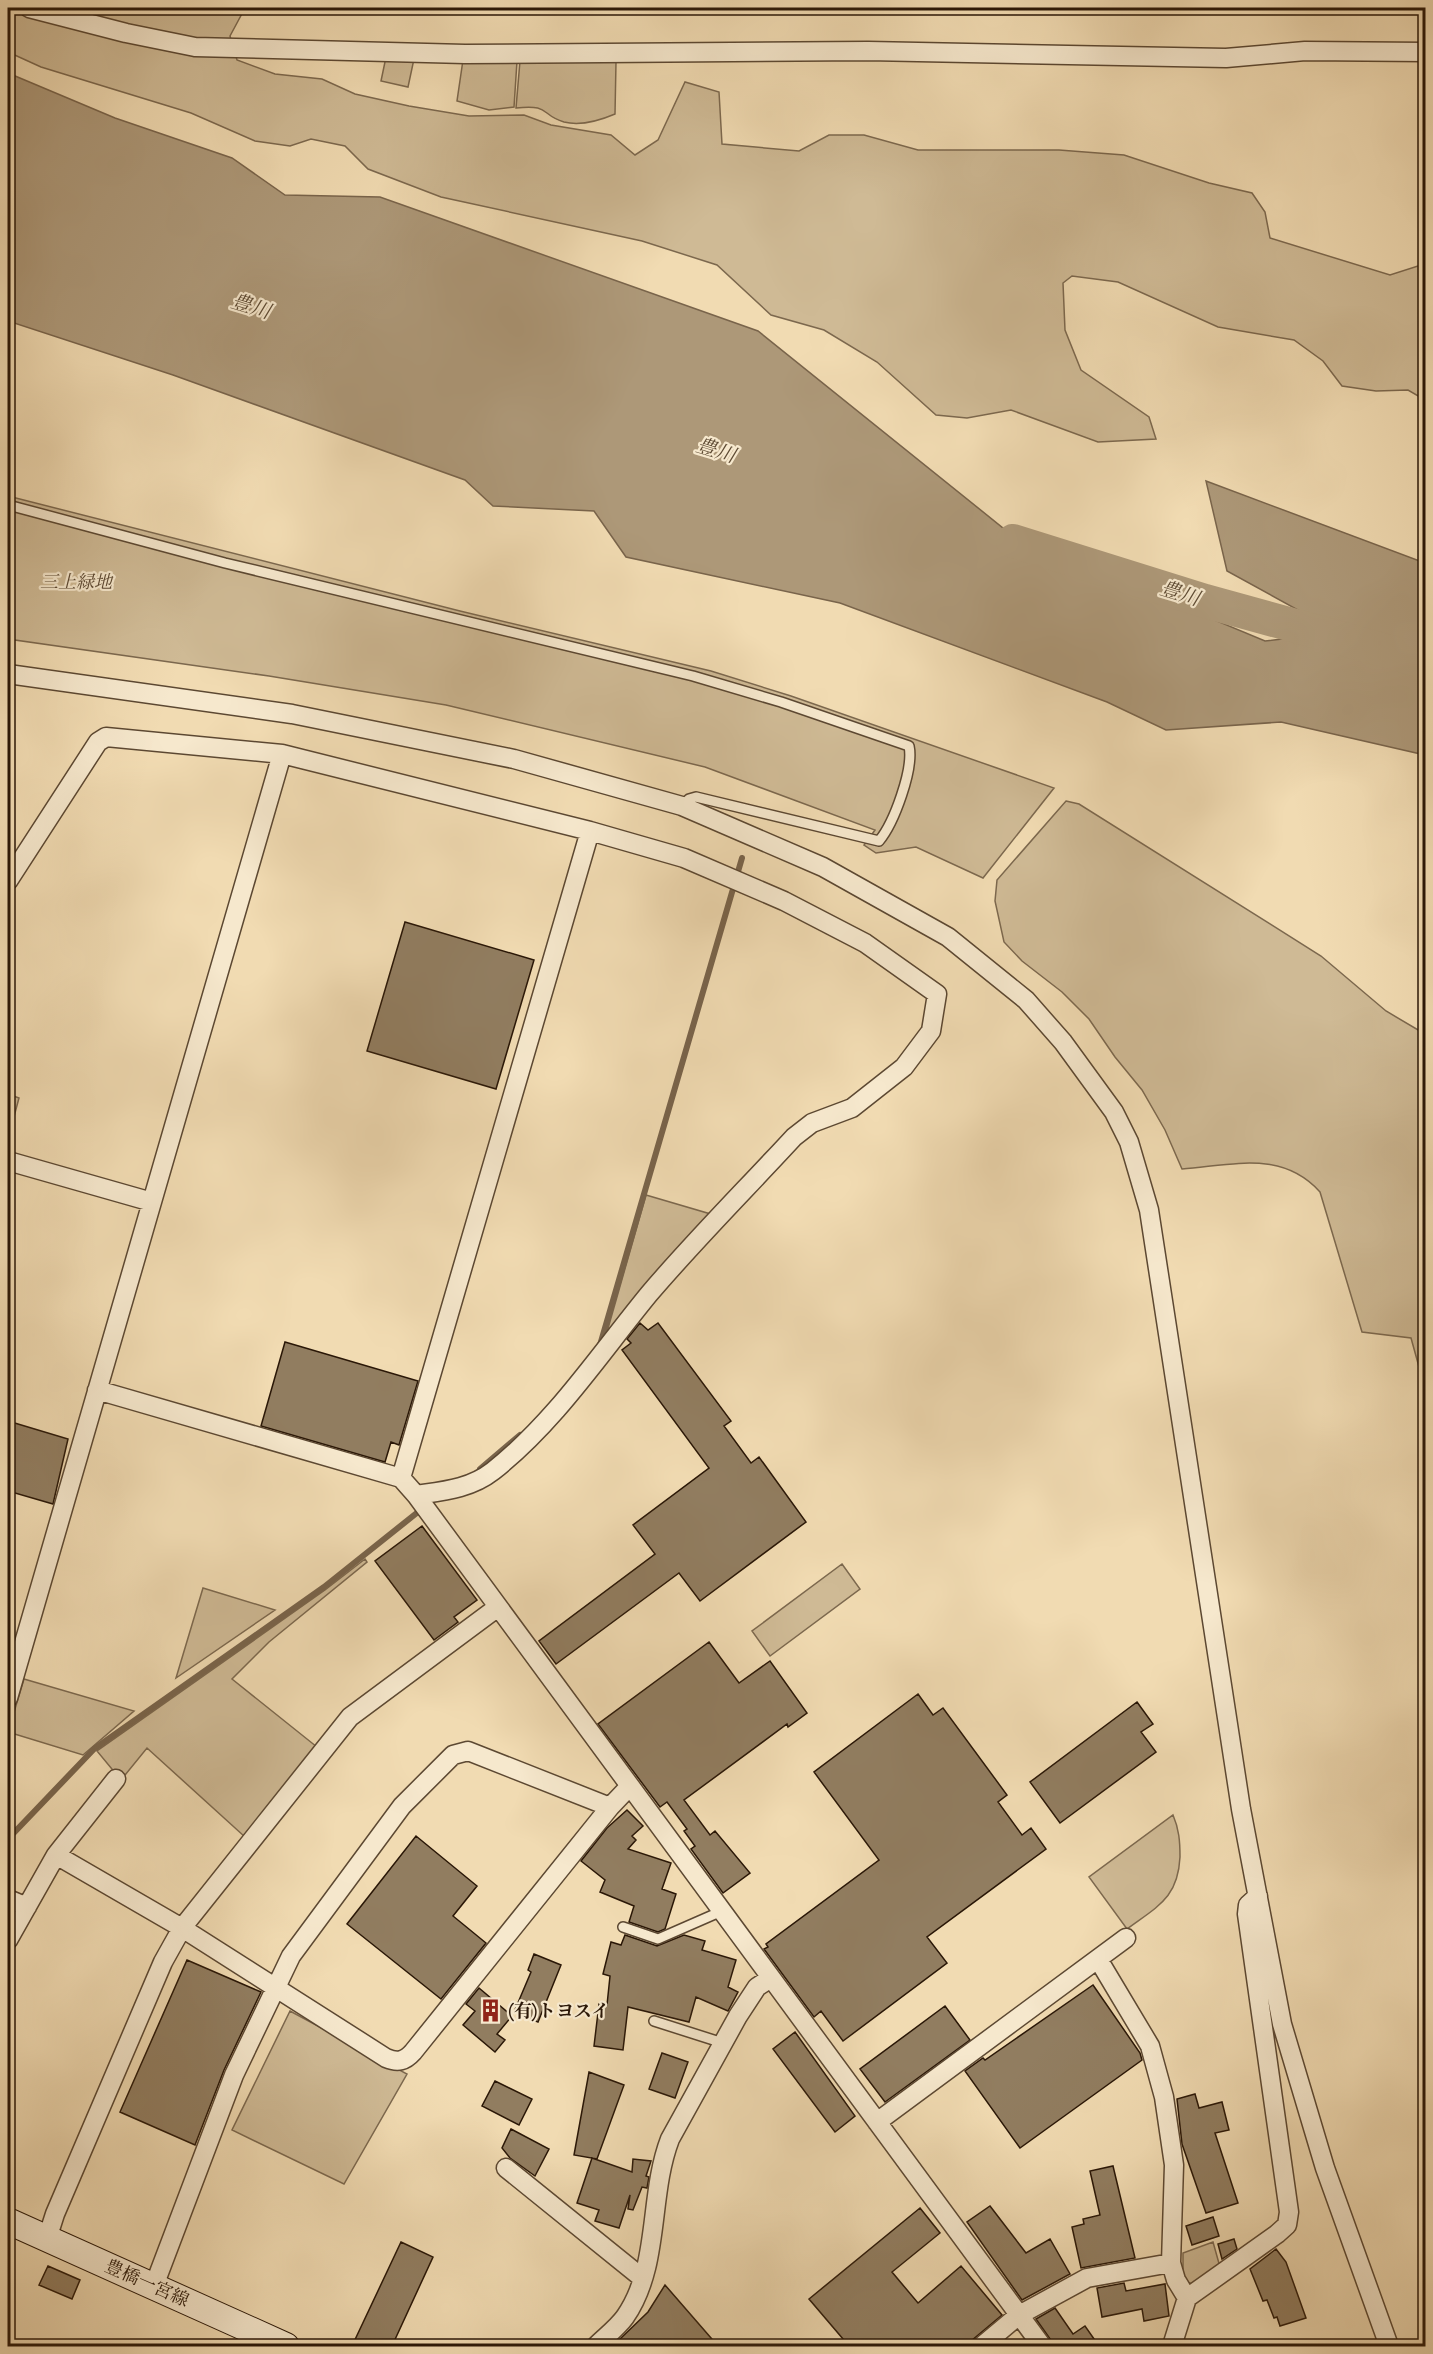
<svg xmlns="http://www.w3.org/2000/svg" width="1433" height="2354" viewBox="0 0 1433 2354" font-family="'Sorts Mill Goudy','Noto Serif JP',serif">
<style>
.green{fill:#cfba95;stroke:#7c684e;stroke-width:1.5}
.water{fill:#ad9878;stroke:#79644b;stroke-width:1.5}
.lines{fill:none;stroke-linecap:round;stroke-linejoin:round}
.stream{stroke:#79644b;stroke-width:6}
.river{stroke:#ad9878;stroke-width:34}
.building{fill:#917d60;stroke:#2a1707;stroke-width:1.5}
.lane-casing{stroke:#5c4832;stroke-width:12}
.street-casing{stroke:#5c4832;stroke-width:21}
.secondary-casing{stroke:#2a1707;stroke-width:28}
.lane{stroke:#f6e8cd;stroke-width:9}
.street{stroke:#f6e8cd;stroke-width:18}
.secondary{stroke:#f6e8cd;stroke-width:26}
.labels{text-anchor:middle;stroke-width:4.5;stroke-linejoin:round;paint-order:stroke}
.park-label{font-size:18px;font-style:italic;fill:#5c4832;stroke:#f6e8cd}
.poi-label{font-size:18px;font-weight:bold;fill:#2a1707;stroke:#f6e8cd;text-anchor:start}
.street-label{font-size:18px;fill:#2a1707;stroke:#f6e8cd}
.water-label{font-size:20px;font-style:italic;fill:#5e4b34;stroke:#f6e8cd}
</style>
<rect width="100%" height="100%" fill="#f1dbb2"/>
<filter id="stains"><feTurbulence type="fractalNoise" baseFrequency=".00333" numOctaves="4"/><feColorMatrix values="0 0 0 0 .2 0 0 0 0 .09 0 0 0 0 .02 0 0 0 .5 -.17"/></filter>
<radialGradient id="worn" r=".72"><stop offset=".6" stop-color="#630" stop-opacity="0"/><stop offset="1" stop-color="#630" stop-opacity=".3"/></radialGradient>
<path class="green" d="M8 8H245L230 36 237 60 275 74 322 79 355 94 409 106 469 116 524 115 551 125 611 135 635 155 658 140 685 82 719 92 722 144 799 151 829 135H864L918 150H1059L1124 155 1209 183 1252 193 1265 212 1270 238 1390 275 1421 265 1425 266V400L1408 390 1376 391 1342 386 1323 361 1294 340 1218 327 1118 282 1072 276 1063 283 1065 330 1081 370 1149 417 1156 439 1098 442 1011 410 967 418 936 415 877 362 824 330 771 315 717 265 642 241 441 197 368 169 345 146 311 139 290 146 255 141 191 113 41 67 8 52Z
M386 57 414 59 408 87 381 81Z
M463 60 517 61 514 107 489 110 457 101Z
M520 61 616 62 615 114C601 120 580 126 564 122 540 115 551 104 516 108Z
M8 496 460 611 711 671 791 696 1054 788 983 878 916 847 876 853 864 845 875 830 705 767 446 705 269 676 8 639Z
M1066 801 1079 804 1321 956 1386 1011 1425 1034 1424 1385 1411 1338 1362 1332 1320 1192C1282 1150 1234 1165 1182 1169L1165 1130 1142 1090 1115 1057 1089 1019 1062 992 1022 961 1004 942 995 901 997 880Z
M8 1094 19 1098 8 1139Z
M646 1195 714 1215 603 1346Z
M365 1559 367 1562 269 1642 232 1679 317 1747 245 1837 147 1748 121 1780 97 1751 325 1590Z
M842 1564 860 1589 770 1656 752 1631Z
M203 1588 275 1610 176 1678Z
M24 1679 134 1711 83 1755 8 1732Z
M1173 1815C1179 1829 1180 1841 1180 1857 1178 1898 1158 1906 1127 1929L1089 1877Z
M290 2011 407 2074 344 2184 232 2130Z
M1213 2242 1220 2267 1193 2284 1186 2282 1183 2274V2253Z"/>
<path class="water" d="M8 73 115 118 232 158 285 195 380 197 758 331 1013 536 1265 641 1338 632 1227 571 1206 481 1425 563V755L1281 722 1166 730 1107 702 840 603 626 557 594 511 493 506 465 480 173 375 8 321Z"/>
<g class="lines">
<path class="stream" d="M600 1345 742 858
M480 1469 520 1435
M8 1839 94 1749 324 1587 423 1508"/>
<path class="river" d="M1013 541 1205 601 1426 662"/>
</g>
<path class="building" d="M405 922 534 960 496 1089 367 1051Z
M640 1323 648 1330 658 1323 731 1421 724 1426 751 1463 759 1457 806 1522 700 1601 679 1573 556 1664 539 1641 655 1554 633 1525 709 1468 622 1350 631 1343 627 1339Z
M285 1342 418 1381 399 1445 391 1442 385 1462 261 1426Z
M8 1421 68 1439 53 1504 8 1491Z
M422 1526 477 1600 454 1617 458 1622 434 1640 375 1561Z
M709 1642 739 1683 770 1661 807 1713 788 1727 787 1724 684 1800 710 1835 715 1831 750 1873 723 1893 691 1849 695 1846 684 1831 687 1829 667 1802 660 1807 598 1724Z
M918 1694 933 1715 943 1708 1007 1795 998 1802 1022 1835 1031 1828 1046 1849 927 1937 947 1963 843 2041 821 2011 814 2017 764 1949 768 1947 766 1944 879 1860 814 1772Z
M1137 1702 1153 1724 1141 1732 1156 1752 1060 1823 1030 1782Z
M627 1810 643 1826 632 1836 636 1840 628 1849 671 1863 662 1889 676 1894 665 1929 658 1932 629 1922 634 1906 600 1892 605 1880 581 1861 607 1828Z
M416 1836 477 1886 453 1916 486 1943 441 1999 347 1924Z
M625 1935 657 1946 684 1935 705 1941 702 1950 736 1960 728 1987 738 1992 728 2011 696 1997 689 2022 628 2007 623 2050 594 2046 599 2004 607 2005 610 1976 603 1974 611 1942 621 1945Z
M534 1954 561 1965 538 2022 514 2012 531 1972 528 1970Z
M187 1960 261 1992 224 2070 195 2145 120 2112Z
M1093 1985 1140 2053 1142 2060 1020 2148 965 2071 983 2058 985 2060Z
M479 1988 512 2016 497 2034 505 2040 495 2052 463 2025 475 2011 466 2004Z
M945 2006 970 2040 885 2102 860 2069Z
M795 2032 855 2116 835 2132 773 2049Z
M662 2053 688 2062 675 2098 649 2089Z
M589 2072 624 2085 597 2159 574 2155Z
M495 2081 532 2099 519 2125 482 2106Z
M1195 2094 1199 2108 1222 2102 1229 2130 1215 2133 1238 2203 1206 2213 1182 2144 1177 2099Z
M511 2129 549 2149 535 2176 510 2158 502 2148Z
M592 2158 632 2172 633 2159 651 2161 646 2176 649 2177 647 2188 642 2187 633 2210 628 2209 630 2195 619 2228 595 2221 599 2210 577 2203Z
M1113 2166 1135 2258 1081 2268 1072 2227 1084 2224 1083 2219 1100 2215 1090 2171Z
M990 2206 1026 2253 1050 2239 1070 2274 1022 2300 967 2222Z
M920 2208 940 2233 892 2272 918 2303 961 2266 1002 2315 965 2346H849L809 2299Z
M1213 2217 1219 2236 1192 2245 1186 2226Z
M1234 2239 1237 2249 1222 2259 1218 2244Z
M401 2242 433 2257 392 2346H352Z
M1276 2249 1286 2262 1306 2318 1280 2326 1277 2317 1274 2318 1267 2300 1263 2301 1250 2269Z
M48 2266 80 2280 72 2299 39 2285Z
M1124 2283 1126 2291 1165 2284 1169 2316 1144 2321 1142 2309 1102 2317 1097 2288Z
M665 2285 718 2346H626L620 2339 648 2312Z
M1055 2308 1073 2334 1085 2326 1099 2346H1055L1036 2319Z"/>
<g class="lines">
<defs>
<path id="lane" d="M8 505 225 563 693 676 781 702 909 746C914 769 894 823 879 841L696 797 689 799 682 806
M623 1927 658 1939 722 1911
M654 2021 723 2043"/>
<path id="street" d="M29 8 126 33 195 47 465 54 868 51 1226 58 1305 51 1426 52
M8 674 292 714 514 759 682 806 823 867 948 937 1026 1000 1063 1042 1114 1112 1129 1142 1149 1210 1241 1809 1282 2024 1325 2168 1389 2346
M8 881 98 742 106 737 282 754 590 831 684 858 784 901 865 943 937 994 931 1031 904 1067 852 1108 812 1123 794 1137C746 1189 695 1240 649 1294 599 1355 555 1422 493 1471 470 1489 443 1491 416 1495
M8 1161 152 1202
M97 1390 401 1478 416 1495 1042 2346
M401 1478 590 831
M8 1698 282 754
M56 1855 116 1779
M8 1899 27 1907
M8 1940 56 1855 182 1928 386 2058C398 2063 405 2061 413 2052L610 1807 630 1786
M1098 1959 1150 2046 1164 2097 1174 2165 1171 2263 1176 2280 1187 2298
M877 2122 1126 1938
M506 2168 641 2277
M47 2239 55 2214 163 1962 182 1928 350 1717 498 1607
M154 2286 234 2075 291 1956 402 1806 453 1755 468 1751 610 1807
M596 2346C605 2337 617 2328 625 2317 661 2265 648 2196 670 2139L738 2016 757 1987 771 1978
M982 2346 1019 2315 1087 2278 1171 2263
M1172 2346 1187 2298 1277 2234 1287 2225 1289 2212 1247 1914 1248 1905 1258 1896"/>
<path id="secondary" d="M8 2221 286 2346"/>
</defs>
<use href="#lane" class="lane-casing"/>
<use href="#street" class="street-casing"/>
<use href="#secondary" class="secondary-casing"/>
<use href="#lane" class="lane"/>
<use href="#street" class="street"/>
<use href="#secondary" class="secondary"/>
</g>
<defs>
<symbol id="building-bare" viewBox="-9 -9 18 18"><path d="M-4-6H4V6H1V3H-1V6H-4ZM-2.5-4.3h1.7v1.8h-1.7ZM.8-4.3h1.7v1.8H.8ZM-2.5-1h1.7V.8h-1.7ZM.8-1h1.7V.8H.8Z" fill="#8f2418" stroke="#f6e8cd" stroke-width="2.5" paint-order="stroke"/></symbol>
</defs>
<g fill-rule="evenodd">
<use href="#building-bare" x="474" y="1994" width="33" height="33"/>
</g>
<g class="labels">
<g class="park-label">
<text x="76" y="588">三上緑地</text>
</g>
<g class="poi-label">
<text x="508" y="2017">(有)トヨスイ</text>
</g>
<g class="street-label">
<text transform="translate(147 2283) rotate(24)" y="6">豊橋一宮線</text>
</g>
<g class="water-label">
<text transform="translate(251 306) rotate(17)" y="7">豊川</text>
<text transform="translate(716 450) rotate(17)" y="7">豊川</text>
<text transform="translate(1180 593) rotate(17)" y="7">豊川</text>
</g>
</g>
<rect width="1433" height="2354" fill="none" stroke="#f1dbb2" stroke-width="30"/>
<rect x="9" y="9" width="1415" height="2336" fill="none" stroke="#2a1707" stroke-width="3"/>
<rect x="15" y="15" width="1403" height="2324" fill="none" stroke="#2a1707" stroke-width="1.5"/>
<rect width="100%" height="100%" filter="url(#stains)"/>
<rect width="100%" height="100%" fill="url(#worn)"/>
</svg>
